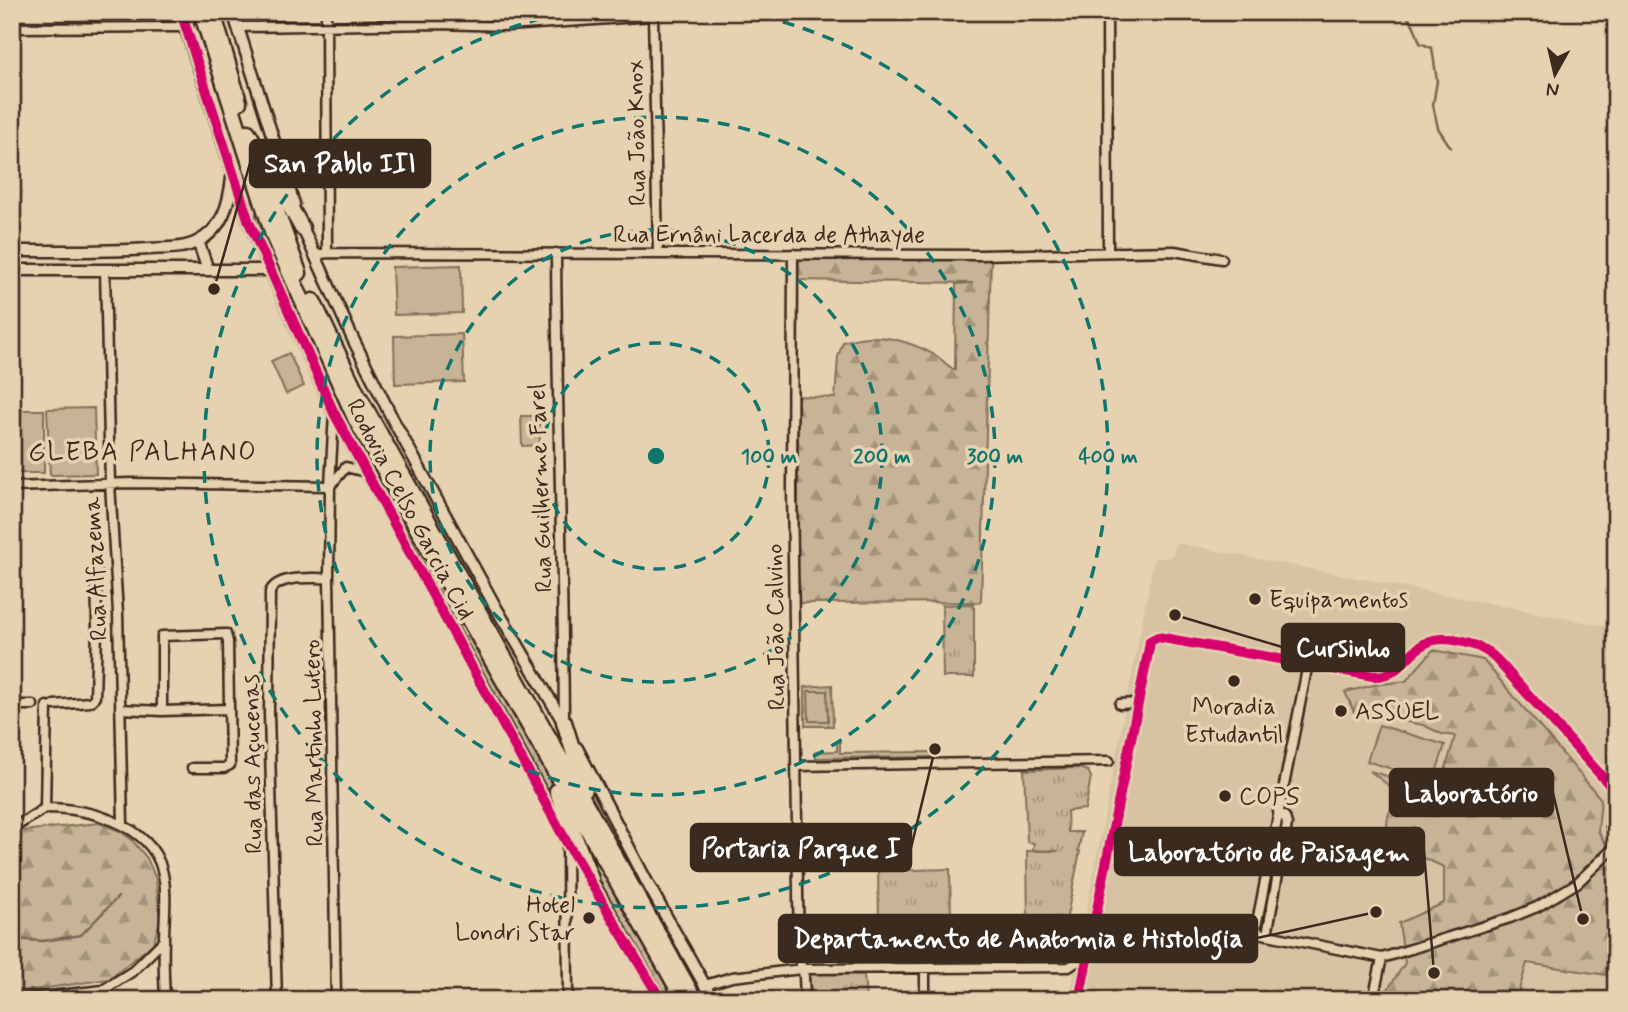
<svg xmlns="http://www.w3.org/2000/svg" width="1628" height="1012" viewBox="0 0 1628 1012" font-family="Mynerve,sans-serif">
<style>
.built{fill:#d7c3a3}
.grass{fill:url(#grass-tufts);stroke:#816f5a;stroke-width:2}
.forest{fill:url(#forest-firs);stroke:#816f5a;stroke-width:2}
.pitch{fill:#c7b496;stroke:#816f5a;stroke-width:2}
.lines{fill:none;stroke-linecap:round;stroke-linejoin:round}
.stream{stroke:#786652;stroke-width:2.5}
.minor-casing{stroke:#3b2a1e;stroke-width:13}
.tertiary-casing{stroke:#3b2a1e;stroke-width:15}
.motorway-casing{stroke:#3b2a1e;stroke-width:19}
.minor{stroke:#e6d2b0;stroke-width:8}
.tertiary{stroke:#e6d2b0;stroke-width:10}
.motorway{stroke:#e6d2b0;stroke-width:14}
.cycleway-casing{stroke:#e6d2b0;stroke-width:15}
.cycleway{stroke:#d6006c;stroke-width:10}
.ring{fill:none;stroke:#0f766e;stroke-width:3.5;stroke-dasharray:12 9}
.poi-dot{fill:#3b2a1e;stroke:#e6d2b0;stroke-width:2.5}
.labels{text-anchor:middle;stroke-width:7;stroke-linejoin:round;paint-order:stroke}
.street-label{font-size:24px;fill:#3b2a1e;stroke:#e6d2b0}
.poi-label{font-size:24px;fill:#3b2a1e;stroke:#e6d2b0;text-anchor:start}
.neighbourhood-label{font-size:26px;letter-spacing:2px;fill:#3b2a1e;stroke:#e6d2b0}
.centre{fill:#0f766e;stroke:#e6d2b0;stroke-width:3.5}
.ring-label{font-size:21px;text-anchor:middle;font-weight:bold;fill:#0f766e;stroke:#e6d2b0;stroke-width:7;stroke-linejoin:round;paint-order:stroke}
.leader{fill:none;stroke:#3b2a1e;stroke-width:2.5}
.callout-dot{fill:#3b2a1e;stroke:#e6d2b0;stroke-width:2.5}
.callout{fill:#3b2a1e;stroke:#3b2a1e;stroke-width:2.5}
.callout-label{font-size:26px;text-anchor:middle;font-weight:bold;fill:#fff}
</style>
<defs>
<pattern id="grass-tufts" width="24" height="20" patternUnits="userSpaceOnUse" patternTransform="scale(1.75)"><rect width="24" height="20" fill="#c7b496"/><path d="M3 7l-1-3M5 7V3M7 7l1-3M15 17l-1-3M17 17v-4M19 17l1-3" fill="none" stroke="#a3937a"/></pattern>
<pattern id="forest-firs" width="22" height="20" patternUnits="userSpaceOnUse" patternTransform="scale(1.75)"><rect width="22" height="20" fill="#c7b496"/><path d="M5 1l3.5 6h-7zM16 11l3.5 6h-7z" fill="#a3937a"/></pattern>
</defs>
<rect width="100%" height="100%" fill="#e6d2b0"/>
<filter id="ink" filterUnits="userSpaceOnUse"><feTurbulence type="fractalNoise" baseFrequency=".0143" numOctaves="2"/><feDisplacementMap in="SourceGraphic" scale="14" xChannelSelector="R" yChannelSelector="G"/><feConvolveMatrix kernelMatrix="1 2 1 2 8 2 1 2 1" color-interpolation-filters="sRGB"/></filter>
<g filter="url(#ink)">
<path class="built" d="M1177 543 1616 628V1000H1069L1154 559 1171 557Z"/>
<path class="grass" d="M260 209 312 330 465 627 453 623 375 482 327 387 290 303 293 302 288 301 256 225V213Z
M974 604V677H943L942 605Z
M474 635 548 773 554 804 461 637Z
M832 685 833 726H805V687Z
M837 742H840V753L932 752V757L816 758 815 752 837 751Z
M1079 768 1088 771 1091 777 1085 809 1067 811 1068 832H1082L1078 851H1080L1065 926H1028L1027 851H1058L1033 850 1034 843 1027 842 1024 770Z
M560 790 678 1000H665L653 980 585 854Z
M950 869 952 963 880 964 878 871Z
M808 974 864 975 866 1000H808Z"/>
<path class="forest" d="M799 257 991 260 981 601 979 602 798 603V396L835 398 838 357 843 342C874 331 905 339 933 354 941 358 947 366 955 370L956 284 973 283 798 280Z
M1433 650 1483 660 1601 799 1598 831 1616 861V919L1607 975 1527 963 1516 1000H1381L1405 963 1399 923 1444 903V867L1385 841 1388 816 1397 792 1370 771 1439 792 1455 736 1442 734 1423 725 1354 712 1345 692 1374 685 1406 681Z
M99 823 120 831 132 840 147 858 156 879 160 921 153 944 109 979 12 993V832Z"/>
<path class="pitch" d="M461 265 462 313 394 315 392 267Z
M462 334 464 382 395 384 394 336Z
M289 353 304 386 286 394 271 361Z
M94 408 96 474 50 475 47 409Z
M12 410H44V473H12Z
M521 416H539L540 445 522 446Z
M808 691H827L828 721H809Z
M1379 725 1445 745 1433 782 1367 761Z"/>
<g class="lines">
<path class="stream" d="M1404 12 1414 26 1420 43 1432 48 1437 81 1433 105 1438 128 1451 148
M12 939 43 941 81 935 118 897"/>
<defs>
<path id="minor" d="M326 12 327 253
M1107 12 1108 252
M653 14 658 252
M238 27 437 24 508 26 653 16
M12 28 185 27
M556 253C557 410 563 566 564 722
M793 254 792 490 799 958 804 976 805 1000
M316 255 327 253 980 255 1174 251 1222 259
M105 270 110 484 118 613 123 824
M334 413 330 486 329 578 336 1000
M330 486 346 467 365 472
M12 487 131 483 330 486
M1308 664 1256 927 1258 933 1382 958 1510 918 1537 907 1577 883 1616 846
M1120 704 1137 703
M12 705H33
M54 705 90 702 95 697 97 631 96 552
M120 709 162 711 229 709
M162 711V636L226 634 228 642 230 765 224 768H192
M796 766 1109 761
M45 808C86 808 150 823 162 870 168 893 164 916 164 940 163 960 164 980 165 1000
M45 808 47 706
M1616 810 1611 826 1616 844
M12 829 45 808
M567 843 568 1000
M1267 935 1287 824 1285 817 1278 811
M925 969V1000
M705 985 732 977 802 969 1069 967 1088 954
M16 1000 103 990 133 971 164 940
M243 1000 277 999
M277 1000 269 714 270 592C278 574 312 579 329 578
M1079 1000 1149 648 1150 641 1158 637 1373 676C1412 677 1407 629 1459 641 1475 645 1486 648 1497 660L1616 792
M1373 1000 1382 958"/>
<path id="tertiary" d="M233 12 294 204
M184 23 249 222 334 413 578 859
M300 222 352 337 392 418 495 606 565 725
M198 241 208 270
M12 251C58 251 103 252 149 249 164 248 183 249 197 242 223 229 229 204 232 178
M12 270H270
M577 748 649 886 713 1000
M588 874 661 1000"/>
<path id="motorway" d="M201 12 274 238 356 420 684 1000
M213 12 239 102
M185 27 188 12
M248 132 302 228
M256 154 299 273
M313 301 356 391 695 1000
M564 722 585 789
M557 791 591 879"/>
</defs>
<use href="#minor" class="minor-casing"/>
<use href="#tertiary" class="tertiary-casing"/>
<use href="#motorway" class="motorway-casing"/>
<use href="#minor" class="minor"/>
<use href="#tertiary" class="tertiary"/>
<use href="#motorway" class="motorway"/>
<defs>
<path id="cycleway" d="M181 12 249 222 334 413 567 843 661 1000
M1079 1000 1149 648 1150 641 1158 637 1373 676C1412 677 1407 629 1459 641 1475 645 1486 648 1497 660L1616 792"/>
</defs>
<use href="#cycleway" class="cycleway-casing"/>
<use href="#cycleway" class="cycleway"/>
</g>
</g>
<g class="ring">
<circle cx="656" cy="456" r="113"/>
<circle cx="656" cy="456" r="226"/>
<circle cx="656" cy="456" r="339"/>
<path d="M742 12A452 452 0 1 1 570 12"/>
</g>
<g class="poi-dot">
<circle cx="1255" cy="599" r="7"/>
<circle cx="1234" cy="681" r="7"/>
<circle cx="1341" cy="711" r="7"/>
<circle cx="1225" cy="796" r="7"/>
<circle cx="589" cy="918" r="7"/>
</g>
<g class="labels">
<g class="street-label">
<text transform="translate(636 133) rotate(-91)" y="8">Rua João Knox</text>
<text x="769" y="242">Rua Ernâni Lacerda de Athayde</text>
<text transform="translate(540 488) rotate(-92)" y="8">Rua Guilherme Farel</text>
<text transform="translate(411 509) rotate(62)" y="8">Rodovia Celso Garcia Cid</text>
<text transform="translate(95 569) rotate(-93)" y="8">Rua Alfazema</text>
<text transform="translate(775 627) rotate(-91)" y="8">Rua João Calvino</text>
<text transform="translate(313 743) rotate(-91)" y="8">Rua Martinho Lutero</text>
<text transform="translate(252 764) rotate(-91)" y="8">Rua das Açucenas</text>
</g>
<g class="poi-label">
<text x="1269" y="607">Equipamentos</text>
<text x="1234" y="714" text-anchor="middle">Moradia<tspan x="1234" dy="28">Estudantil</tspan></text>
<text x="1355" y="719">ASSUEL</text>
<text x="1239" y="804">COPS</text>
<text x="575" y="912" text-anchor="end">Hotel<tspan x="575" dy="28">Londri Star</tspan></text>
</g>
<g class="neighbourhood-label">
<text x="143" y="460">GLEBA PALHANO</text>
</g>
</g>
<circle cx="656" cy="456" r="10" class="centre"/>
<g class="ring-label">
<text x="769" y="463">100 m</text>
<text x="882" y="463">200 m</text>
<text x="995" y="463">300 m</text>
<text x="1108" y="463">400 m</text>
</g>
<path class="leader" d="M214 289L250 163M1175 615L1282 647M1583 919L1553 793M935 749L911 848M1434 973L1424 851M1376 912L1257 938"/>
<g class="callout-dot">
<circle cx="214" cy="289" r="7"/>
<circle cx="1175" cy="615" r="7"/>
<circle cx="1583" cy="919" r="7"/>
<circle cx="935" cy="749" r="7"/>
<circle cx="1434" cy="973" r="7"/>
<circle cx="1376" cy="912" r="7"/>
</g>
<g class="callout">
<rect x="250" y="140" width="180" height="47" rx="7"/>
<rect x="1282" y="624" width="122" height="47" rx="7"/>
<rect x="1390" y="769" width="163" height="47" rx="7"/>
<rect x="691" y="824" width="220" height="47" rx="7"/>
<rect x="1115" y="828" width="309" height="47" rx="7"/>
<rect x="779" y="915" width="478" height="47" rx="7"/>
</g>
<g class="callout-label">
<text x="340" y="172">San Pablo III</text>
<text x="1343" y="656">Cursinho</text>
<text x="1471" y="802">Laboratório</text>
<text x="801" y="857">Portaria Parque I</text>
<text x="1269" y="861">Laboratório de Paisagem</text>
<text x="1018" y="947">Departamento de Anatomia e Histologia</text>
</g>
<rect width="1628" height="1012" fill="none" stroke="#e6d2b0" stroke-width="42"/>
<rect x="21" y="21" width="1586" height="970" fill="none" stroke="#3b2a1e" stroke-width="2.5" filter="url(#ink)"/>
<g transform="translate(1555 74) rotate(188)" stroke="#e6d2b0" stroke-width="5" paint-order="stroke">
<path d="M0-5L12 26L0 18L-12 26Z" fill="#3b2a1e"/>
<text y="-10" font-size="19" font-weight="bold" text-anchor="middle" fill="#3b2a1e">N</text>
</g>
</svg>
